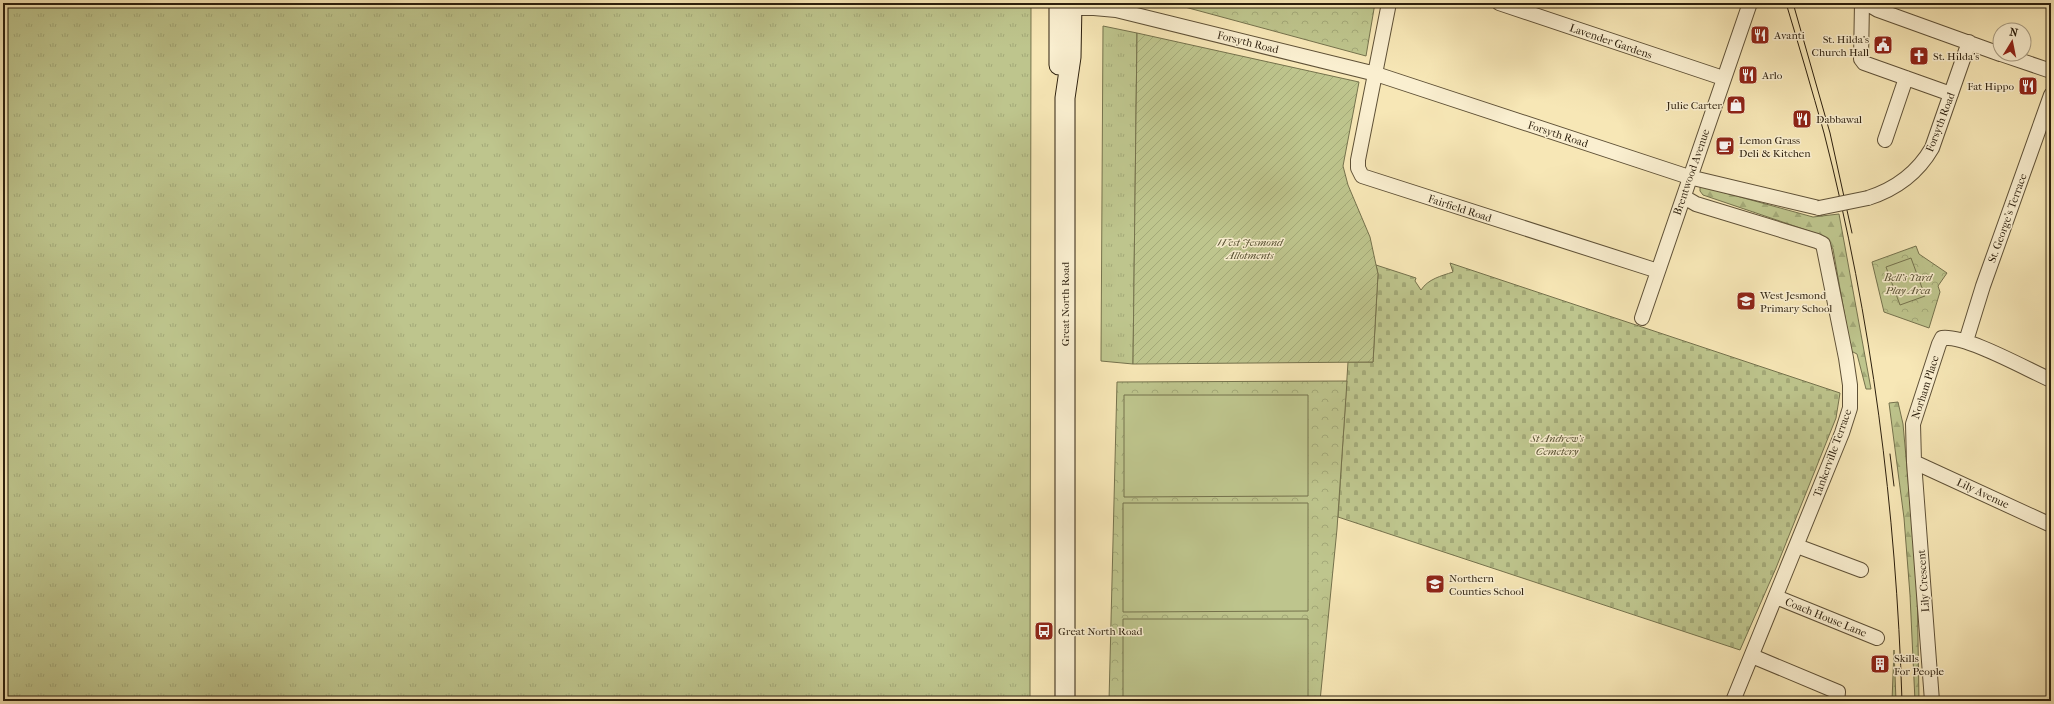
<svg xmlns="http://www.w3.org/2000/svg" width="2054" height="704" viewBox="0 0 2054 704" font-family="'IM FELL French Canon',serif">
<style>
.grass{fill:url(#grass-tufts);stroke:#75724d}
.forest{fill:url(#forest-firs);stroke:#75724d}
.cemetery{fill:url(#cemetery-stones);stroke:#75724d}
.park{fill:url(#park-crowns);stroke:#75724d}
.garden{fill:url(#garden-furrows);stroke:#75724d}
.pitch{fill:#bec58d;stroke:#75724d}
.lines{fill:none;stroke-linecap:round;stroke-linejoin:round}
.minor-casing{stroke:#5f5137;stroke-width:16}
.secondary-casing{stroke:#2c1f0d;stroke-width:21}
.minor{stroke:#faefd0;stroke-width:14}
.secondary{stroke:#faefd0;stroke-width:19}
.tram{stroke:#2c1f0d;stroke-width:1}
.minor-bridge-casing{stroke:#5f5137;stroke-width:16;stroke-linecap:butt}
.minor-bridge{stroke:#faefd0;stroke-width:14}
.labels{text-anchor:middle;stroke-width:3;stroke-linejoin:round;paint-order:stroke}
.poi-label{font-size:11px;fill:#2c1f0d;stroke:#faefd0;text-anchor:start}
.street-label{font-size:11px;fill:#2c1f0d;stroke:#faefd0}
.park-label{font-size:11px;font-style:italic;fill:#585133;stroke:#faefd0}
</style>
<defs>
<pattern id="grass-tufts" width="24" height="20" patternUnits="userSpaceOnUse"><rect width="24" height="20" fill="#bec58d"/><path d="M3 7l-1-3M5 7V3M7 7l1-3M15 17l-1-3M17 17v-4M19 17l1-3" fill="none" stroke="#a3a978"/></pattern>
<pattern id="forest-firs" width="22" height="20" patternUnits="userSpaceOnUse"><rect width="22" height="20" fill="#bec58d"/><path d="M5 1l3.5 6h-7zM16 11l3.5 6h-7z" fill="#a3a978"/></pattern>
<pattern id="cemetery-stones" width="16" height="16" patternUnits="userSpaceOnUse"><rect width="16" height="16" fill="#bec58d"/><path d="M2 7V4a2 2 0 0 1 4 0v3zM10 15v-3a2 2 0 0 1 4 0v3z" fill="#a3a978"/></pattern>
<pattern id="park-crowns" width="20" height="18" patternUnits="userSpaceOnUse"><rect width="20" height="18" fill="#bec58d"/><path d="M2 6a3 3 0 1 1 6 0M12 15a3 3 0 1 1 6 0" fill="none" stroke="#a3a978"/></pattern>
<pattern id="garden-furrows" width="10" height="10" patternUnits="userSpaceOnUse"><rect width="10" height="10" fill="#bec58d"/><path d="M-1 1l2-2M0 10L10 0M9 11l2-2" fill="none" stroke="#a3a978"/></pattern>
</defs>
<rect width="100%" height="100%" fill="#f7e7b6"/>
<filter id="stains"><feTurbulence type="fractalNoise" baseFrequency=".005" numOctaves="4"/><feColorMatrix values="0 0 0 0 .2 0 0 0 0 .09 0 0 0 0 .02 0 0 0 .5 -.17"/></filter>
<radialGradient id="worn" r=".72"><stop offset=".6" stop-color="#630" stop-opacity="0"/><stop offset="1" stop-color="#630" stop-opacity=".3"/></radialGradient>
<path class="grass" d="M3 3H1031L1030 701H3Z
M1103 26 1137 33 1133 364 1101 361Z"/>
<path class="forest" d="M1700 186 1813 217 1839 214 1871 389H1866L1857 354 1851 351 1833 249 1829 242 1815 233 1703 195 1700 191Z
M1898 402 1903 424 1917 578 1919 701H1915L1910 595 1904 518 1889 403Z
M1894 650 1896 701H1892Z"/>
<path class="cemetery" d="M1450 263 1840 393 1836 418 1776 568 1740 650 1338 517 1348 362H1373L1378 274 1376 265 1416 278 1415 281 1421 290C1428 279 1441 276 1453 272Z"/>
<path class="park" d="M1170 3H1375L1366 56Z
M1916 246 1919 254 1947 273 1938 286 1940 292 1929 328 1884 312 1872 262Z
M1347 381 1337 529 1320 701H1109L1117 382Z"/>
<path class="garden" d="M1137 33 1359 82 1343 166 1348 185 1370 237 1378 274 1373 362 1133 364Z"/>
<path class="pitch" d="M1911 258 1925 296 1900 305 1886 267Z
M1124 395H1308V496L1124 497Z
M1123 503H1308V611L1123 612Z
M1123 619H1308V701H1123Z"/>
<g class="lines">
<defs>
<path id="minor" d="M1389 3 1358 160V168L1362 176 1658 271
M1499 3 1723 78
M1862 3 1861 59 1864 63 1951 94
M1866 3 1878 10 2000 54
M1063 8H1094L1116 10 1376 74 1689 177 1819 208
M2001 54 2051 71
M1885 140 1906 78
M1684 197 1696 204 1817 241 1823 244 1846 358 1850 385V408L1842 433 1733 701
M1868 198C1896 189 1917 174 1932 148L1969 42
M1642 318 1750 3
M1966 341 1983 286 2051 95
M1914 462 2051 525
M1797 546 1861 570
M1776 597 1877 638
M1752 656 1838 692 1837 701
M1932 701 1914 462 1913 424 1939 344 1942 338C1966 335 2026 369 2051 380"/>
<path id="secondary" d="M1059 3V65
M1065 701V98L1071 57 1072 3"/>
</defs>
<use href="#minor" class="minor-casing"/>
<use href="#secondary" class="secondary-casing"/>
<use href="#minor" class="minor"/>
<use href="#secondary" class="secondary"/>
<path class="tram" d="M1786 3C1799 46 1812 90 1824 133 1872 319 1896 510 1902 701
M1793 3 1830 133 1852 233
M1890 454 1894 486"/>
<defs>
<path id="minor-bridge" d="M1819 208 1868 198"/>
</defs>
<use href="#minor-bridge" class="minor-bridge-casing"/>
<use href="#minor-bridge" class="minor-bridge"/>
</g>
<defs>
<symbol id="restaurant-square" viewBox="-11 -11 22 22"><rect x="-9" y="-9" width="18" height="18" rx="4" fill="#8f2418" stroke="#faefd0"/><path d="M-5-6h1v4h1v-4h1v4h1v-4h1v5L-1.5 .5V6h-2V.5L-5-1ZM5-6V6H3V1.5H1.5Q1.5-4 5-6Z" fill="#fff"/></symbol>
<symbol id="civic-square" viewBox="-11 -11 22 22"><rect x="-9" y="-9" width="18" height="18" rx="4" fill="#8f2418" stroke="#faefd0"/><path d="M-.6-6.5H3V-4.5H.6V-3L4-1V1h2V6H-6V1h2V-1L-.6-3ZM-1.2 2.5V6h2.4V2.5Z" fill="#fff"/></symbol>
<symbol id="church-square" viewBox="-11 -11 22 22"><rect x="-9" y="-9" width="18" height="18" rx="4" fill="#8f2418" stroke="#faefd0"/><path d="M-1.2-6h2.4v3.5h3.3v2.4h-3.3V6h-2.4V-.1h-3.3v-2.4h3.3Z" fill="#fff"/></symbol>
<symbol id="shop-square" viewBox="-11 -11 22 22"><rect x="-9" y="-9" width="18" height="18" rx="4" fill="#8f2418" stroke="#faefd0"/><path d="M-5-2.5h2.3a2.7 3.5 0 0 1 5.4 0H5L5.5 6h-11ZM-1.5-2.5h3a1.5 2.3 0 0 0-3 0Z" fill="#fff"/></symbol>
<symbol id="cafe-square" viewBox="-11 -11 22 22"><rect x="-9" y="-9" width="18" height="18" rx="4" fill="#8f2418" stroke="#faefd0"/><path d="M-5.5-4.5H6V0H3Q3 3.5 0 3.5H-2.5Q-5.5 3.5-5.5 0ZM3-3.2v2h1.7v-2ZM-6 4.5H4V6H-6Z" fill="#fff"/></symbol>
<symbol id="school-square" viewBox="-11 -11 22 22"><rect x="-9" y="-9" width="18" height="18" rx="4" fill="#8f2418" stroke="#faefd0"/><path d="M0-5L7-2L0 1L-7-2ZM-4 1L0 2.5L4 1V4Q0 6-4 4Z" fill="#fff"/></symbol>
<symbol id="bus-square" viewBox="-11 -11 22 22"><rect x="-9" y="-9" width="18" height="18" rx="4" fill="#8f2418" stroke="#faefd0"/><path d="M-5-6H5V4H4V6H2V4H-2V6H-4V4H-5ZM-3.5-4V0h7V-4ZM-3.5 1.2v1.5H-2V1.2ZM2 1.2v1.5H3.5V1.2Z" fill="#fff"/></symbol>
<symbol id="building-square" viewBox="-11 -11 22 22"><rect x="-9" y="-9" width="18" height="18" rx="4" fill="#8f2418" stroke="#faefd0"/><path d="M-4-6H4V6H1V3H-1V6H-4ZM-2.5-4.3h1.7v1.8h-1.7ZM.8-4.3h1.7v1.8H.8ZM-2.5-1h1.7V.8h-1.7ZM.8-1h1.7V.8H.8Z" fill="#fff"/></symbol>
</defs>
<g fill-rule="evenodd">
<use href="#restaurant-square" x="1749" y="24" width="22" height="22"/>
<use href="#civic-square" x="1872" y="34" width="22" height="22"/>
<use href="#church-square" x="1908" y="45" width="22" height="22"/>
<use href="#restaurant-square" x="1737" y="64" width="22" height="22"/>
<use href="#restaurant-square" x="2017" y="75" width="22" height="22"/>
<use href="#shop-square" x="1725" y="94" width="22" height="22"/>
<use href="#restaurant-square" x="1791" y="108" width="22" height="22"/>
<use href="#cafe-square" x="1714" y="135" width="22" height="22"/>
<use href="#school-square" x="1735" y="290" width="22" height="22"/>
<use href="#school-square" x="1424" y="573" width="22" height="22"/>
<use href="#bus-square" x="1033" y="620" width="22" height="22"/>
<use href="#building-square" x="1869" y="653" width="22" height="22"/>
</g>
<g class="labels">
<g class="poi-label">
<text x="1774" y="39">Avanti</text>
<text x="1869" y="43" text-anchor="end">St. Hilda's<tspan x="1869" dy="13">Church Hall</tspan></text>
<text x="1933" y="60">St. Hilda's</text>
<text x="1762" y="79">Arlo</text>
<text x="2014" y="90" text-anchor="end">Fat Hippo</text>
<text x="1722" y="109" text-anchor="end">Julie Carter</text>
<text x="1816" y="123">Dabbawal</text>
<text x="1739" y="144">Lemon Grass<tspan x="1739" dy="13">Deli &amp; Kitchen</tspan></text>
<text x="1760" y="299">West Jesmond<tspan x="1760" dy="13">Primary School</tspan></text>
<text x="1449" y="582">Northern<tspan x="1449" dy="13">Counties School</tspan></text>
<text x="1058" y="635">Great North Road</text>
<text x="1894" y="662">Skills<tspan x="1894" dy="13">For People</tspan></text>
</g>
<g class="street-label">
<text transform="translate(1611 41) rotate(19)" y="4">Lavender Gardens</text>
<text transform="translate(1248 42) rotate(14)" y="4">Forsyth Road</text>
<text transform="translate(1940 122) rotate(-69)" y="4">Forsyth Road</text>
<text transform="translate(1558 134) rotate(18)" y="4">Forsyth Road</text>
<text transform="translate(1691 172) rotate(-71)" y="4">Brentwood Avenue</text>
<text transform="translate(1460 208) rotate(18)" y="4">Fairfield Road</text>
<text transform="translate(2007 218) rotate(-70)" y="4">St. George's Terrace</text>
<text transform="translate(1065 304) rotate(-90)" y="4">Great North Road</text>
<text transform="translate(1925 387) rotate(-72)" y="4">Norham Place</text>
<text transform="translate(1832 453) rotate(-70)" y="4">Tankerville Terrace</text>
<text transform="translate(1983 493) rotate(25)" y="4">Lily Avenue</text>
<text transform="translate(1923 581) rotate(-94)" y="4">Lily Crescent</text>
<text transform="translate(1826 617) rotate(22)" y="4">Coach House Lane</text>
</g>
<g class="park-label">
<text x="1250" y="246">West Jesmond<tspan x="1250" dy="13">Allotments</tspan></text>
<text x="1908" y="281">Bell's Yard<tspan x="1908" dy="13">Play Area</tspan></text>
<text x="1557" y="442">St Andrew's<tspan x="1557" dy="13">Cemetery</tspan></text>
</g>
</g>
<rect width="2054" height="704" fill="none" stroke="#f7e7b6" stroke-width="16"/>
<rect x="4" y="4" width="2046" height="696" fill="none" stroke="#2c1f0d" stroke-width="2"/>
<rect x="8" y="8" width="2038" height="688" fill="none" stroke="#2c1f0d"/>
<g transform="translate(2012 42) rotate(10)"><circle r="19" fill="#faefd0" stroke="#a89c82"/>
<path d="M0-3L7 15L0 10L-7 15Z" fill="#8f2418"/>
<text y="-6" font-size="11" font-weight="bold" text-anchor="middle" fill="#2c1f0d">N</text>
</g>
<rect width="100%" height="100%" filter="url(#stains)"/>
<rect width="100%" height="100%" fill="url(#worn)"/>
</svg>
